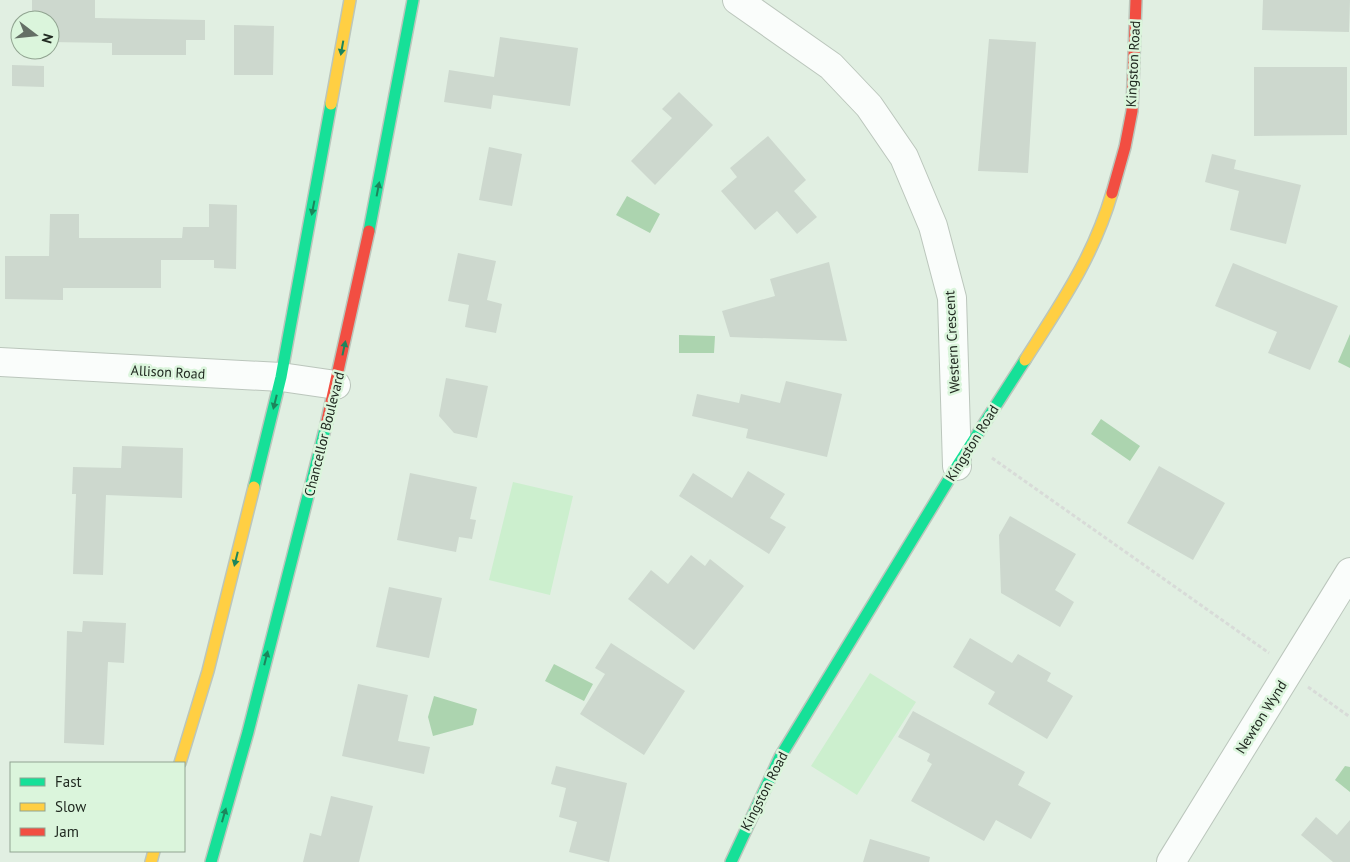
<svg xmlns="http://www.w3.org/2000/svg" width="1350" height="862" viewBox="0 0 1350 862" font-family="'PT Sans',sans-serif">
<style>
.green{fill:#ccefce}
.water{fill:#acd4af}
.building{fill:#cdd8ce}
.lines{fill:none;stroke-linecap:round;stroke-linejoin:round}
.street-casing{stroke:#bbc6bc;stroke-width:30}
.fast-casing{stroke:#bbc6bc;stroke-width:14}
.slow-casing{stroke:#bbc6bc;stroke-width:14}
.jam-casing{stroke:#bbc6bc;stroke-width:14}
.path{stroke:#d8dbd8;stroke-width:3;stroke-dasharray:4 2.5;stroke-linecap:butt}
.street{stroke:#fafdfb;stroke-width:28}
.fast{stroke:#16e098;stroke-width:11}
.slow{stroke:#ffcf43;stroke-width:11}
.jam{stroke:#f24e42;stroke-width:11}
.oneway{fill:#1c855c}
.labels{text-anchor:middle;stroke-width:5;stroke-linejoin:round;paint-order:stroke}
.street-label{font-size:14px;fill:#212a21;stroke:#dbf5dc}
</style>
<rect width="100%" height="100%" fill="#e1efe2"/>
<path class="green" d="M513 482 573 496 550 595 489 580Z
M870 673 916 702 857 795 811 766Z"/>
<path class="water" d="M627 196 660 214 650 233 616 215Z
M1350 334V368L1338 362Z
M679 335 715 336 714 353H679Z
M1101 419 1140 446 1130 461 1091 434Z
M554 664 593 684 584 701 545 681Z
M434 696 477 709 473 725 433 736 428 717Z
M1345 766 1350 767V792L1335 780Z"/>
<path class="building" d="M32 0H95V18L205 20V40H186V55H112V43L50 42V20H32Z
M1263 0H1350L1349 32 1262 30Z
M234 25 274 26 273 75H234Z
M500 37 578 48 570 106 493 95 491 109 444 102 449 70 494 77Z
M989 39 1036 42 1028 173 978 171Z
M12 65 44 66V87L12 86Z
M1254 67H1347V135L1254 136Z
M679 92 713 125 655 185 631 161 672 118 662 109Z
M768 136 806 180 794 191 817 217 797 234 777 211 755 230 721 191 737 177 730 168Z
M489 147 522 154 512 206 479 200Z
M1212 154 1236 160 1234 169 1301 185 1286 244 1230 230 1239 191 1205 182Z
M209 204 237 205 236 269 214 268V260H161V288H63V300L5 299V256H49L50 214H79V238H182L183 227H209Z
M458 253 496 261 487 300 502 304 496 333 465 327 469 305 448 301Z
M829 262 847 341 730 337 722 311 775 296 770 279Z
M1233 263 1338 306 1310 370 1268 353 1277 332 1215 306Z
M446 378 488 386 477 438 454 433 439 416Z
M786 381 842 394 827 457 746 438 748 429 692 416 697 394 739 403 741 394 780 403Z
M122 446 183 448 182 498 106 495 103 575 73 574 76 494H72L73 467 121 468Z
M1159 466 1225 503 1193 560 1127 523Z
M748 471 785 494 770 518 786 527 769 554 679 496 693 473 732 498Z
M410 473 477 487 470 519 476 520 472 539 459 537 456 552 397 540Z
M1010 516 1076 554 1055 590 1074 602 1060 627 1001 593 999 535Z
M691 555 705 566 710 559 744 586 694 650 628 599 651 570 668 584Z
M389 587 442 598 429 658 376 647Z
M83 621 126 623 124 663 108 662 104 745 64 743 67 631 82 632Z
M970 638 1012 663 1018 654 1051 673 1047 681 1073 696 1047 739 988 704 995 692 953 667Z
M611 643 685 691 644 755 580 714 605 674 595 668Z
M358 684 408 695 398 741 430 747 424 774 342 756Z
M913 711 1025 772 1018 785 1051 803 1031 839 996 820 984 841 911 801 932 764 927 761 930 754 898 737Z
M556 766 627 783 609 862 569 852 577 822 559 817 566 788 551 784Z
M331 796 373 806 359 862H303L310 833 321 836Z
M1316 817 1337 835 1350 820V862H1333L1301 835Z
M870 839 930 857 929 862H863Z"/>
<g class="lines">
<defs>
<path id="street" d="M737 0 831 66 869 106 904 157 933 226 952 298 957 466
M0 362 281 377 336 385
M1171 862 1350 572"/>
<path id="fast" d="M369 231 413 0
M254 487 281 377 331 104
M211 862 248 732 326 425
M731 862 780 757 957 466 1025 360"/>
<path id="slow" d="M331 104 350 0
M1025 360C1060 305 1093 258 1112 193
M180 763 208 671 254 487
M151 862 154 851"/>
<path id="jam" d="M1112 193 1125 147 1132 111 1136 0
M326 425 369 231"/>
</defs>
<use href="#street" class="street-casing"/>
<use href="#fast" class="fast-casing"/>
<use href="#slow" class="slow-casing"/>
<use href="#jam" class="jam-casing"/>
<path class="path" d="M992 458 1269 653
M1308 687 1350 717"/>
<use href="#street" class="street"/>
<use href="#fast" class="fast"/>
<use href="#slow" class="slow"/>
<use href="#jam" class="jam"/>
</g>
<defs><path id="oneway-solid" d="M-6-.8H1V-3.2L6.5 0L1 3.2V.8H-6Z" transform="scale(1.25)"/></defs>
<g class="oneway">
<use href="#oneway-solid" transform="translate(342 48) rotate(100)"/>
<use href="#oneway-solid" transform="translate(378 189) rotate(-79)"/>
<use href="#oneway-solid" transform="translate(313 208) rotate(101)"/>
<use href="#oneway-solid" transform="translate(344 348) rotate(-78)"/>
<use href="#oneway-solid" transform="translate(275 402) rotate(104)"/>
<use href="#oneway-solid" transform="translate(236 559) rotate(104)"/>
<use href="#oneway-solid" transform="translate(266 658) rotate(-76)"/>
<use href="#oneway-solid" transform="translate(224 815) rotate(-74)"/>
</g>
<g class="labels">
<g class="street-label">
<text transform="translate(1133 64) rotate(-87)" y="5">Kingston Road</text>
<text transform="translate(952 342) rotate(-93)" y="5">Western Crescent</text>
<text transform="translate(168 372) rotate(3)" y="5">Allison Road</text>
<text transform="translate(324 434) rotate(-76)" y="5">Chancellor Boulevard</text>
<text transform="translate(972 443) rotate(-58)" y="5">Kingston Road</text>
<text transform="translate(1261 717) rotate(-58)" y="5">Newton Wynd</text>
<text transform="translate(764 791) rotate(-63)" y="5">Kingston Road</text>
</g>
</g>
<rect x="10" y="762" width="175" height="90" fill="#dbf5dc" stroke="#91a491"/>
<rect x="20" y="778" width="25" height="8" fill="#16e098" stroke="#91a491"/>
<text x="55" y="787" font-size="15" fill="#212a21">Fast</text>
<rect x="20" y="803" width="25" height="8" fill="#ffcf43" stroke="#91a491"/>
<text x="55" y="812" font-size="15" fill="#212a21">Slow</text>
<rect x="20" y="828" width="25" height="8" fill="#f24e42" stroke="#91a491"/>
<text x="55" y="837" font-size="15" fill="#212a21">Jam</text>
<g transform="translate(35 35) rotate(106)"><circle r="24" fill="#dbf5dc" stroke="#91a491"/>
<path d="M0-4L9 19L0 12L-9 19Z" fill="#646f65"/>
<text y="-8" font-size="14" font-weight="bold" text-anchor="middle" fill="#212a21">N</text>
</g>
</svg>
